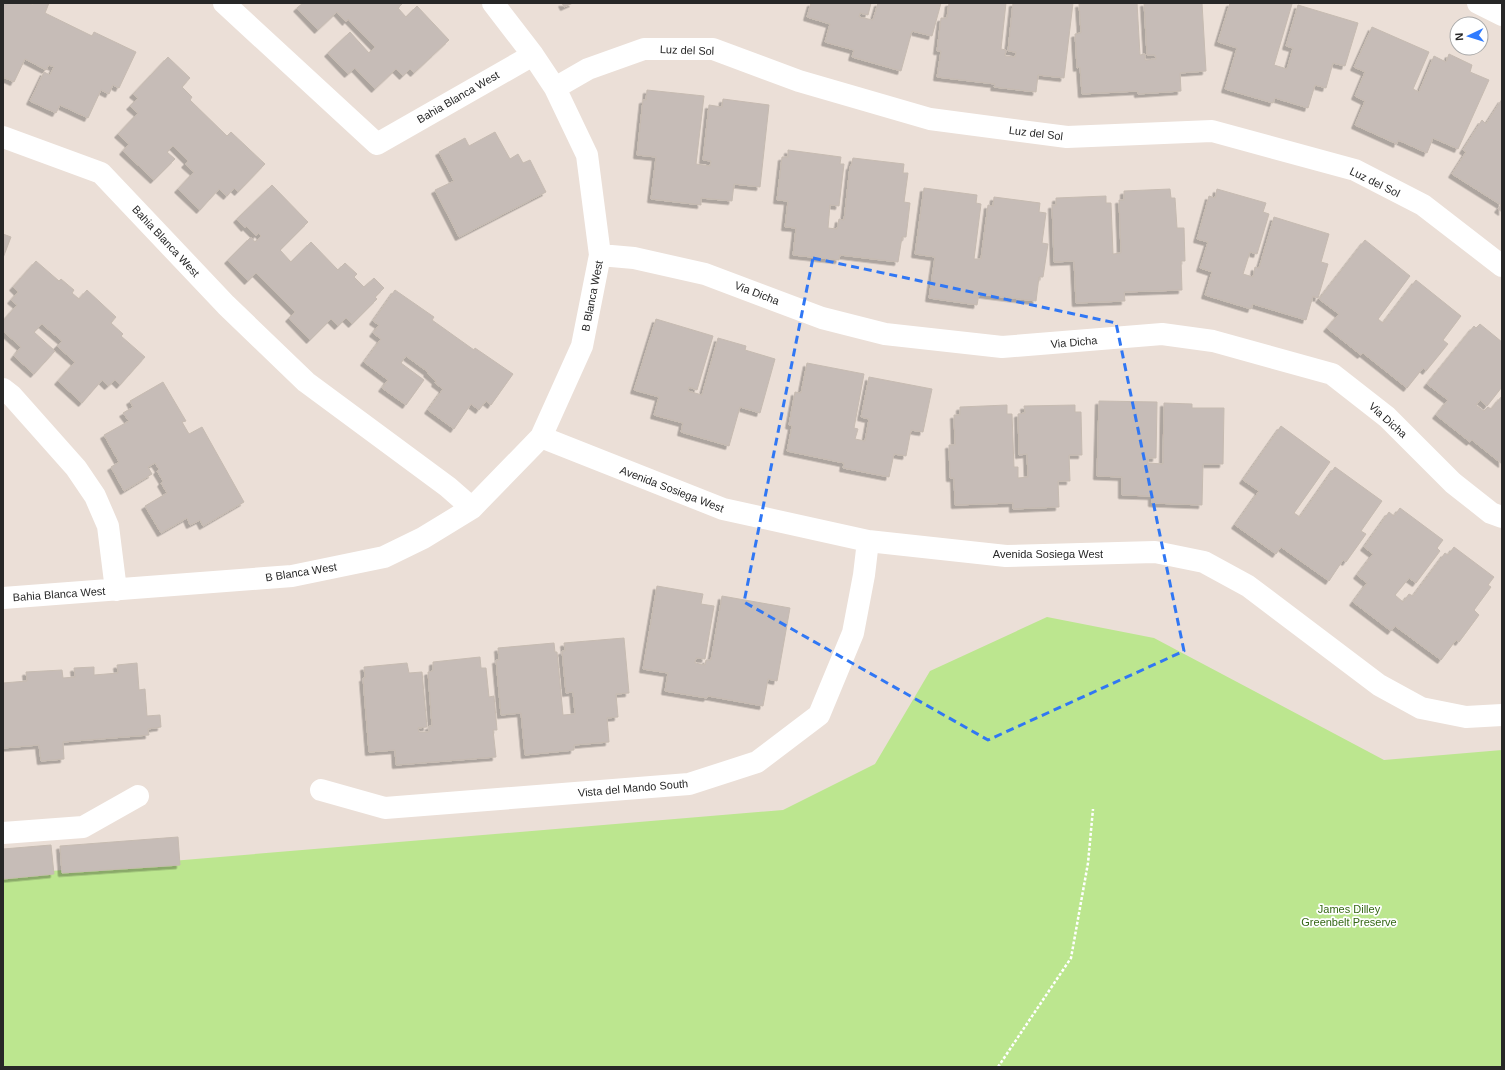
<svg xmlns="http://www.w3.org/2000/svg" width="1505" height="1070" viewBox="0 0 1505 1070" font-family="Arial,sans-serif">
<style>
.green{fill:#bce68f}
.building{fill:#c6bcb7;stroke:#c6bbb1;filter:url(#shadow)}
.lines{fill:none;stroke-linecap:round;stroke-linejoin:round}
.path{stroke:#fff;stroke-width:2.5;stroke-dasharray:3 2;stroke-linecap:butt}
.minor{stroke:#fff;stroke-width:22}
.marked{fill:none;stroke:#3077f4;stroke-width:3;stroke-dasharray:8 5;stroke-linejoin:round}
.labels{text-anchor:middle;stroke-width:3.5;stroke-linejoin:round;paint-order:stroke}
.street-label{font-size:11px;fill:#272727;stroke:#fff}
.park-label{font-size:11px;fill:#346714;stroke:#fff}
</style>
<defs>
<filter id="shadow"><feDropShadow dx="-3.5" dy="3.5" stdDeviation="0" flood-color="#0004"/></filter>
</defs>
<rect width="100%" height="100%" fill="#ebdfd7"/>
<path class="green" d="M1047 617 1154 638 1384 760 1502 750V1067H3V875L783 810 875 764 930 671Z"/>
<path class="building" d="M3 3H29L33 5 34 3H49L45 13 92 36 94 32 136 52 119 88 113 85 109 94 101 90 88 118 60 105 56 113 30 101 44 72 50 75 54 67 49 65 46 70 25 59 14 82 3 77Z
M303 3H403L398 8 406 17 417 6 449 40 414 73 410 69 403 76 396 69 375 89 355 68 348 74 328 53 350 32 369 53 375 47 348 19 346 22 337 12 318 30 297 8Z
M562 3H573L564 7Z
M811 3H871L868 15 860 13 859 17 873 20 878 3H941L932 36 912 31 901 71 852 57 854 50 825 42 830 24 807 17Z
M949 3H1006L1001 49 1006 50 1005 56 1015 57 1016 52 1008 51 1013 3H1073L1064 78 1038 75 1036 92 994 87 995 84 937 77 941 51H937L941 18H947Z
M1137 3 1140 55 1145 54V60L1156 59 1155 55H1147L1144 3H1202L1206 71 1180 73 1181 91 1138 94V91L1082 94 1080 67 1077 68 1075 34 1081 33 1079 4Z
M1230 3 1292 4 1274 65 1287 69 1293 48 1286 46 1298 5 1358 23 1345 66 1333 63 1326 88 1315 85 1308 108 1275 98 1273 103 1225 89 1237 48 1218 42Z
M1372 27 1429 52 1413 89 1419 92 1434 56 1446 62 1449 54 1472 65 1470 72 1489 80 1458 149 1433 138 1427 153 1398 140 1397 144 1355 125 1365 101 1355 96 1365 72 1354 67Z
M168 57 190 78 182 87 192 97 190 100 227 136 231 132 265 164 238 192 234 188 227 196 219 189 200 210 178 189 194 172 185 164 188 161 173 146 167 152 175 159 154 180 123 151 129 144 118 134 138 113 130 106 138 98 133 94Z
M647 90 704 96 696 164 710 166 711 161 703 160 709 105 722 107 723 99 769 105 760 187 734 184 732 201 701 198V205L651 199 656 157 637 155 643 100H646Z
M1502 99V212L1498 209 1501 205 1452 174 1466 152 1463 150 1482 120 1486 124Z
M495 132 510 159 518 154 523 163 530 160 546 192 459 237 435 190 454 181 439 152 465 138 469 146Z
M788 150 841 157 840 164H844L839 206 830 205 828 228 837 229 839 219 844 220 850 166H851L853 158 904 164 903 173H908L904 202 910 203 906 237H902L898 262 840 255 839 260 793 255 796 228 785 227 788 201 777 200 782 157H788Z
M272 185 308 222 280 250 291 262 311 242 338 270 345 263 357 274 354 277 364 287 374 278 384 288 375 297 377 299 352 324 346 318 338 326 331 319 310 340 289 318 295 312 256 273 248 281 228 260 251 237 255 242 261 236 258 233 256 236 246 226 245 228 237 219Z
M924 188 977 195 976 203 981 204 974 259H981L988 205 993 206 994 197 1040 203 1039 212 1046 213 1042 243 1048 244 1043 277H1039L1036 301 979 294 977 305 929 298 935 257 915 254Z
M1170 189 1171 198H1175L1177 228H1184L1185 261H1181L1182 290 1124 292 1125 301 1076 303 1074 261 1054 262 1052 205H1056V198L1106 196V203H1111L1113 254 1121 253 1119 200H1124V191Z
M1217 189 1266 203 1263 212 1269 214 1257 254 1250 252 1243 274 1253 277 1255 267 1259 268 1274 217 1329 234 1321 262 1328 264 1318 298 1313 296 1306 320 1253 304 1251 309 1205 295 1212 272 1200 268 1208 242 1197 239 1209 196 1215 198Z
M3 234 11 237 3 258Z
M1365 240 1410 276 1378 319 1383 323 1416 280 1461 316 1443 340 1448 344 1426 371 1423 368 1407 388 1363 353 1361 355 1327 328 1339 314 1319 299Z
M36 261 59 281 61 279 74 290 72 293 79 299 87 290 116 317 111 323 123 334 121 336 145 357 120 385 115 380 108 386 102 380 82 403 58 381 75 362 57 346 62 341 42 324 34 332 55 351 34 374 14 356 21 347 3 331V321L17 305 11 300 18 292 13 287Z
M395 290 434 317 432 320 474 350 475 348 513 374 491 405 486 401 479 410 471 404 454 429 428 410 443 389 435 383 436 381 427 373 428 372 406 356 401 363 424 380 406 405 382 388 388 380 364 362 381 339 373 333 379 325 373 321Z
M656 319 713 336 697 390 689 387 688 391 702 395 718 338 746 346 745 350 775 359 760 413 740 407 729 446 681 432 683 423 654 415 659 397 634 390Z
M1480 324 1502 342V387L1487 406 1480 400 1476 405 1484 411 1488 407 1491 409 1502 396V464L1472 440 1470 442 1436 415 1448 400 1427 384 1474 326 1476 328Z
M807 363 864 374 854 428 858 429 855 439 865 441 869 419 861 417 869 377 932 389 923 432 911 430 906 456 894 454 889 477 843 468 844 463 787 451 792 426 789 425 795 392 801 393Z
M163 382 186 421 182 422 189 434 202 427 244 502 203 526 200 520 190 525 187 518 161 533 145 506 167 493 161 483 163 481 157 471 159 469 155 463 148 467 152 474 124 491 111 467 119 462 104 435 129 421 123 413 133 407 130 401Z
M1099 401 1157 402 1156 458H1148V463L1163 464 1164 403 1192 404V408H1224L1223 464H1203L1202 505 1152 503V496L1122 495V477L1097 476Z
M1007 405V414H1012L1014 467H1018V478L1028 477 1027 454 1019 455 1018 414 1025 413 1024 406 1075 405V412H1081L1082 455H1069L1070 481H1058L1059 507 1013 509V503L955 505 954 478H950L949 445H955L954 415H960V407Z
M1281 426 1330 462 1294 513 1300 517 1335 467 1382 501 1361 531 1366 534 1346 562 1343 560 1329 581 1281 547 1276 554 1235 525 1259 491 1243 480Z
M1400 508 1443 540 1437 548 1440 551 1416 583 1409 578 1395 595 1403 602 1409 594 1413 596 1445 553 1448 555 1454 547 1494 577 1488 585 1491 587 1474 610 1479 615 1459 642 1456 640 1441 660 1395 626 1391 631 1353 602 1367 583 1357 575 1373 554 1364 547 1389 512 1394 516Z
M657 586 703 594 701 604 714 606 705 659 696 658 695 663 705 665 706 660H711L722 596 790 608 777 681 768 679 763 706 708 696 707 698 665 691 668 673 643 669Z
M624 638 629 693 616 694 618 717 607 718 609 742 574 745V750L525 755 521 713 501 715 496 660H499L498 648 554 643 555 652H557L563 715 575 714 573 692 566 693 562 651H565L564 643Z
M480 657 481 668H486L489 697 494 696 497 730H493L496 757 396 765 395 750 369 752 363 678H365L364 667 407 663 409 673 422 672 427 727 418 728 419 732H429V726H432L428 672 433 671V662Z
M137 663 139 690 145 689 147 716 160 715 161 727 148 729 149 735 63 742 64 759 41 761 39 745 3 748V683L27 681 26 672 62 670 63 678 75 677 74 668 94 667V675L118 673 117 665Z
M178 837 180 865 62 873 60 846Z
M51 845 54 874 3 879V849Z"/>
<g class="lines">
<path class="path" d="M998 1067 1071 958 1088 863 1093 809"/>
<path class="minor" d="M224 3 377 144 533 55
M1478 3 1502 15
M555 88 588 69 644 49H713L799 81 930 119 1067 137 1212 131 1355 170 1423 205 1502 266
M3 137 101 173 226 305 306 382 448 487 472 508
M600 255 634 258 705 274 822 318 885 334 1002 347 1162 334 1213 341 1332 374 1387 417 1453 483 1491 513 1502 517
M3 389 12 396 76 468 95 496 108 526 116 590
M541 437 723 509 868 541 1006 556 1155 552 1204 562 1248 586 1379 685 1421 708 1466 717 1502 715
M3 598 292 576 384 557 423 538 472 508 541 437 582 346 600 255 587 155 555 88 533 55 493 3
M321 790 385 808 689 784 757 762 819 715 853 633 864 575 868 541
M3 833 83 827 138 796"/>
</g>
<path class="marked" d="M813 258 1116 323 1184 651 988 740 744 602Z"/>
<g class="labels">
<g class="street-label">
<text transform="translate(687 50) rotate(2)" y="4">Luz del Sol</text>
<text transform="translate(458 97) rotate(-30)" y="4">Bahia Blanca West</text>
<text transform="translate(1036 133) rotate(7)" y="4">Luz del Sol</text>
<text transform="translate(1375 182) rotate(26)" y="4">Luz del Sol</text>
<text transform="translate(166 241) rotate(47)" y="4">Bahia Blanca West</text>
<text transform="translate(757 293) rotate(21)" y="4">Via Dicha</text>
<text transform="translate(592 296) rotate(-79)" y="4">B Blanca West</text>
<text transform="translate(1074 342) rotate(-5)" y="4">Via Dicha</text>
<text transform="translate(1388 420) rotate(42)" y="4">Via Dicha</text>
<text transform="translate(672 489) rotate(21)" y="4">Avenida Sosiega West</text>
<text x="1048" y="558">Avenida Sosiega West</text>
<text transform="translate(301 572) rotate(-9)" y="4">B Blanca West</text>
<text transform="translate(59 594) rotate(-4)" y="4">Bahia Blanca West</text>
<text transform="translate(633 788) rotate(-5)" y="4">Vista del Mando South</text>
</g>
<g class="park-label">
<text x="1349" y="913">James Dilley<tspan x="1349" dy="13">Greenbelt Preserve</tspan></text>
</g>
</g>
<rect width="1505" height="1070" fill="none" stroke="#272727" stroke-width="8"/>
<g transform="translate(1469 36) rotate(266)"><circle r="19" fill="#ffffff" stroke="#a9a9a9"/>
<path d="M0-3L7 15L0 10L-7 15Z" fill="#307bff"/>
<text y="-6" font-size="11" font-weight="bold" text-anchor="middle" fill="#272727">N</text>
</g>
</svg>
